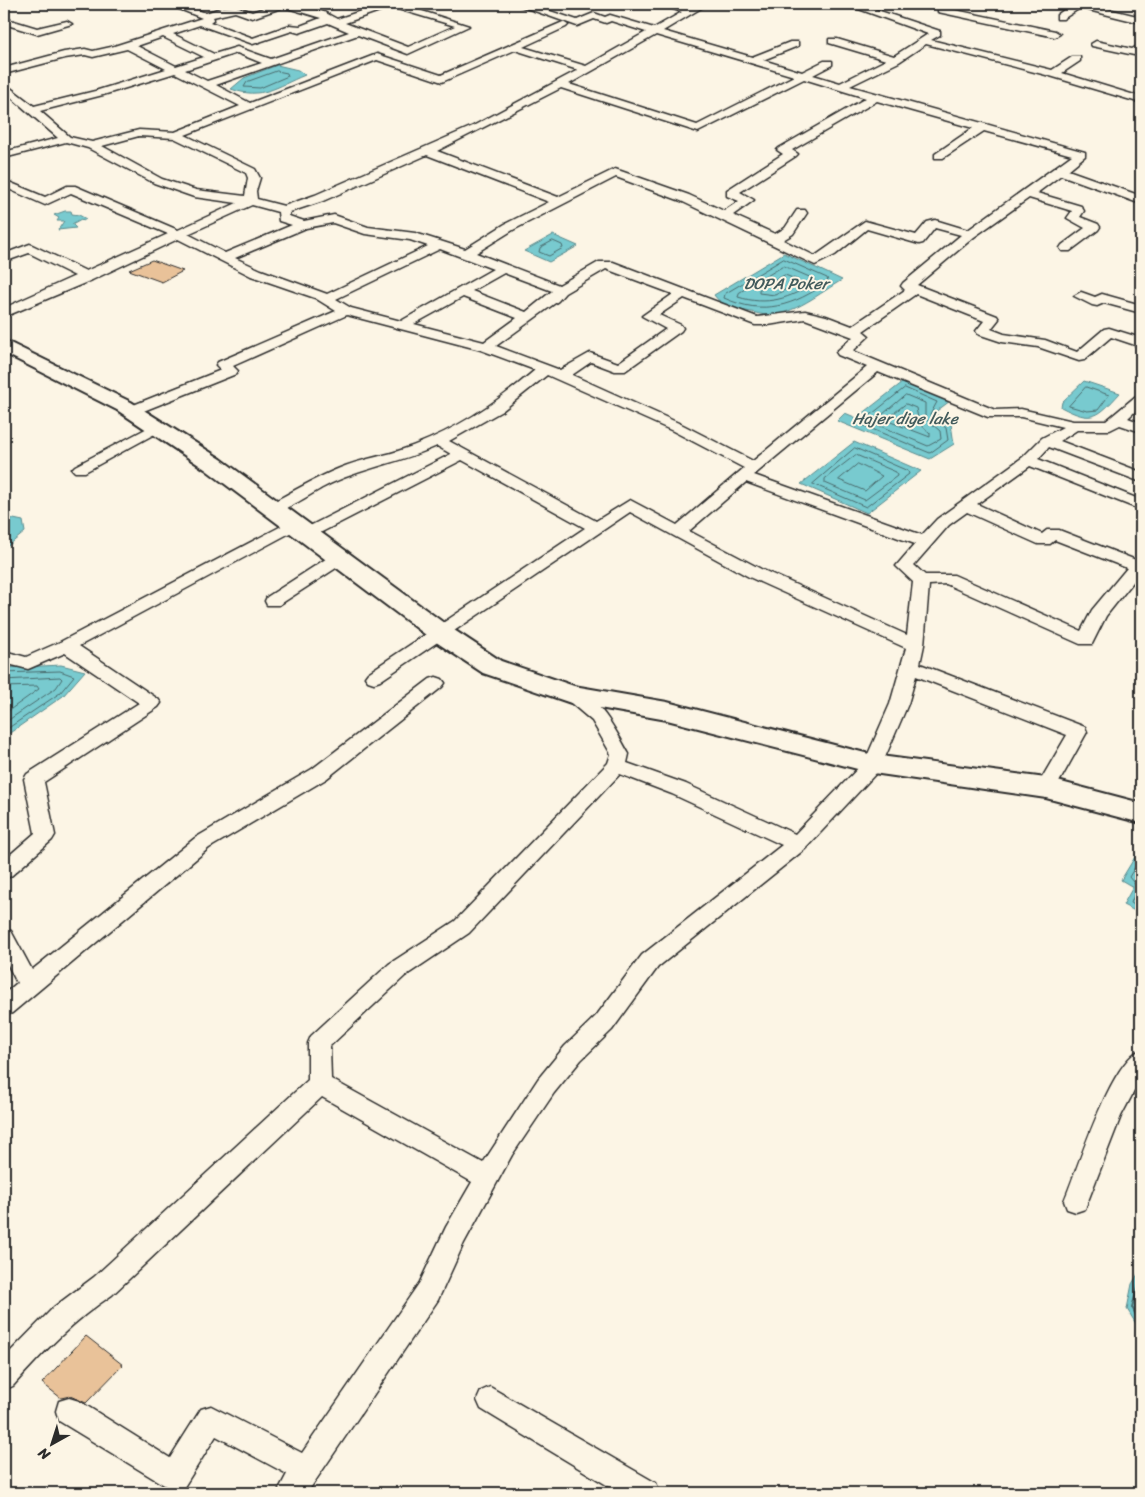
<svg xmlns="http://www.w3.org/2000/svg" width="1145" height="1497" viewBox="0 0 1145 1497" font-family="Sriracha,sans-serif">
<style>
.water{fill:#78cacf;stroke:#598a8d}
.lines{fill:none;stroke-linecap:round;stroke-linejoin:round}
.shore-far1{stroke:#4a6b6d;stroke-width:1}
.shore{stroke:#4a6b6d;stroke-width:2}
.building{fill:#e9c299;stroke:#2b2b2b}
.street-casing{stroke:#2b2b2b;stroke-width:3}
.secondary-casing{stroke:#2b2b2b;stroke-width:4}
.street{fill:#fcf5e5;fill-rule:evenodd}
.secondary{fill:#fcf5e5;fill-rule:evenodd}
.labels{text-anchor:middle;stroke-width:4;stroke-linejoin:round;paint-order:stroke}
.far-water-label{font-size:16px;font-style:italic;fill:#425b5c;stroke:#fcf5e5}
</style>
<rect width="100%" height="100%" fill="#fcf5e5"/>
<filter id="ink" filterUnits="userSpaceOnUse"><feTurbulence type="fractalNoise" baseFrequency=".02" numOctaves="2"/><feDisplacementMap in="SourceGraphic" scale="10" xChannelSelector="R" yChannelSelector="G"/><feConvolveMatrix kernelMatrix="1 2 1 2 8 2 1 2 1" color-interpolation-filters="sRGB"/></filter>
<g filter="url(#ink)">
<path class="water" d="M277 65 298 70 305 75C276 87 262 100 231 89L244 78Z
M65 211H71L72 214 79 215 86 219 83 221 81 219 72 224 76 228 58 230 64 221H57L59 218 54 215Z
M553 235 578 246 549 262 524 251Z
M784 253 842 280C821 292 793 316 766 315 758 314 749 311 740 310 731 308 719 303 714 295Z
M1084 381 1120 393C1098 417 1093 424 1061 407L1062 402Z
M903 382 950 401 934 413 951 424 954 444 930 459 837 421 845 413 857 418Z
M854 442 921 471 867 513 801 484Z
M4 517 23 521 25 532 4 549Z
M61 665 85 671 63 696 4 737V668Z
M1141 847V914L1123 905 1133 887 1121 880Z
M1141 1269V1332L1127 1309 1132 1284Z"/>
<g class="lines">
<path class="shore-far1" d="M277 71 287 73 288 76 260 88 244 87 247 82Z
M553 241 562 245 563 248 549 256 539 252 540 248Z
M784 259 827 278 828 282C793 306 764 316 724 298L725 294Z
M784 266 814 279 815 282C790 299 767 306 738 297L739 293Z
M785 275 798 280V283L775 295 759 293V290Z
M1086 387 1109 395 1098 410 1087 411 1069 406Z
M905 388 937 402 930 415 946 428 948 440 930 453 860 424Z
M906 395 925 403V418L940 431 941 439 928 446 873 423Z
M906 404 916 408 919 423 930 433V437L888 421V418Z
M855 448 908 471 909 474 866 507 813 484Z
M856 455 896 472 897 476 865 500 825 483V479Z
M858 464 882 476 865 491 839 480Z
M4 673 60 671 74 676 60 693 4 731
M4 680 60 677 62 679 56 688 4 723
M4 687 37 686 39 689 4 714
M1141 857 1129 877 1137 887 1131 903 1141 909"/>
<path class="shore" d="M1141 1277 1132 1307 1141 1325"/>
</g>
<path class="building" d="M152 260 183 271 162 282 129 270Z
M86 1336 123 1365 86 1403 70 1396 61 1398 42 1383Z"/>
<g class="lines">
<defs>
<path id="street" d="M167 4H180L206 13 223 7 236 6 252 12 275 4H294L324 12 337 19 382 4H400L469 26 408 54 358 35 216 85 250 103 377 54 441 75 563 22 568 25 566 27 523 47 586 66 646 32 611 21 606 23 594 19 577 26 515 4H529L577 20 594 13 605 17 610 15 654 28 682 12 659 4H674L689 8 696 4H708L663 31 752 57 790 42H798V46L763 60 802 72 824 61H832V65L813 75 840 83 886 60 829 43V39H837L894 56 928 34 845 4H859L940 31V35L931 40 1052 70 1072 57H1080V61L1062 73 1141 97V103L1050 76 926 44 899 62 850 86 1085 152V156L1068 170 1141 196V204L1061 175 1037 193 1081 206 1084 211 1080 217 1098 224 1100 227 1098 230 1070 251H1062L1060 248 1062 245 1085 228 1067 218 1072 211 1029 198 974 237 917 285 997 316 999 319 991 329 1004 334 1045 340 1077 352 1104 329 1109 328 1141 338V347L1111 337 1084 360 1079 361 1038 347 1002 342 978 334 976 331 984 321 916 294 863 331 869 336 853 351 995 410 1021 409 1073 421H1106L1136 396 1141 395V406L1128 418 1141 423V432L1120 425 1110 430H1077L1060 441 1141 472V482L1049 447 1038 459 1141 500V510L1030 466 977 504 1042 534 1047 530H1059L1141 562V572L1106 616 1092 644H1080L946 584 929 585 924 645 920 664 1085 727 1087 732 1053 793 1046 795 1039 793 1036 788 1067 735 916 676 908 704 880 769 805 849 658 967 612 1030 581 1060 554 1093 512 1155 464 1243 438 1300 307 1493H277L287 1474 216 1436 184 1487 174 1491 59 1421 56 1411 59 1401 69 1398 79 1401 170 1458 201 1409 211 1406 302 1453 420 1282 446 1227 472 1182 322 1097 112 1295C74 1320 43 1352 13 1386L4 1390V1358L54 1307 94 1277 308 1080V1043L311 1036 389 964 455 921 608 763 611 754 592 721 565 698 562 694 565 690C592 682 618 735 629 754L627 763 686 784 795 834 865 761 890 704 906 648 749 577 630 512 380 681 374 683 368 681 365 677 368 673 585 528 462 460 314 536H302L300 533 302 530 451 454 437 446C400 463 360 468 324 487 310 494 282 515 268 511L266 508 268 505C292 492 315 478 340 468 359 460 379 457 398 451 448 435 495 405 535 370L481 350 347 315 233 366 238 371 236 374 136 414H126L124 411 126 408 221 370 216 365 218 362 336 311 315 298 251 276 178 239 92 280 4 317V308L75 276 29 253 4 262V254L30 244 86 271 168 234 71 193 45 205 4 187V180L45 197 67 186H75L178 230 237 203 194 197 154 183 88 148 66 142 4 158V152L58 138 4 91V83L34 106 95 91 166 69 127 49 93 57 85 55 65 58 4 74V68L64 52 85 49 93 51 111 47 202 18ZM284 7 321 18 300 26 290 25 253 38 210 22 214 19 213 17 235 12 252 18ZM391 7 455 26 408 47 345 23ZM328 23 349 32 271 59 237 47 214 54 173 34 200 25 253 44 292 31 299 33ZM656 35 794 76 697 125 569 84ZM163 37 204 57 176 66 137 46ZM515 50 578 70 473 126 315 195 284 206 257 199 256 191 260 178 255 169 185 135 377 60 442 82ZM237 53 262 63 207 81 185 70ZM175 73 240 106 175 132 139 130 92 142 70 137 40 111 103 95ZM804 79 866 98 779 148 777 150 783 154 727 190V196L739 201 724 211 689 195 615 169 558 197 437 151 561 88 698 132ZM877 101 973 128 935 154V158H943L984 131 1072 155 968 230 935 220 927 222 916 235 865 221 815 256 783 240 793 234 807 213 805 210H797L785 228 775 234 733 215 754 200 740 192 796 156 798 154 792 150ZM139 136 174 138 246 173 248 178 245 196 196 190 162 179 102 146ZM427 155 549 202 505 224 465 249 415 233 368 227 334 215 304 221 289 216 290 212 323 201ZM616 177 681 201 815 265 835 255 867 229 919 244 923 243 935 228 961 235 903 283 901 286 905 290 852 326 826 316 805 311 757 317 613 262H599L559 285 476 253 513 230ZM252 205 278 212 279 221 292 225 225 253 188 234ZM333 223 365 234 410 240 428 246 327 294 261 270 235 258 306 228ZM440 249 493 269 401 321 351 308 336 299ZM606 269 673 294 642 316 666 329 618 363 590 353 560 370 496 346 558 301 565 293ZM504 273 552 291 526 312 472 291ZM463 297 517 318 484 342 414 324ZM684 298 755 325H768L805 319 853 337 836 352 838 355 867 367 753 461 683 425 572 375 591 362 615 371H625L681 331 683 328 681 325 659 315ZM878 372 988 417H1021L1063 427 1042 438 1023 457 937 519 922 535 754 475ZM547 375 673 431 744 468 677 525 630 500 596 521 449 441 502 411ZM746 482 915 544 896 566 913 582 907 635 761 569 689 531ZM967 512 1038 544H1050L1055 540 1127 568 1092 610 1081 631 954 575H925L914 565 949 525ZM620 774 672 794 782 845 642 955 596 1016 565 1046 538 1079 483 1163 331 1079 330 1046 405 976 469 933Z
M1072 4H1088L1141 17V23L1080 8 1063 19H1057V15Z
M941 7 1055 31 1060 34 1055 37 938 12V8Z
M4 18 37 28 67 21 72 24 37 34 4 24Z
M1096 41 1132 49 1141 44V52L1134 55 1092 46 1091 44Z
M1081 292 1095 297 1102 294 1141 305V313L1104 303 1097 306 1092 305 1074 296Z
M157 423 164 427 162 430 85 472H75L72 469 75 466Z
M295 519 303 524 301 527 79 646 158 699 161 703 158 707 44 782 55 835 52 840 11 876 4 879V860L35 833 24 779 27 774 139 703 65 653 28 669 4 663V651L26 657 60 642Z
M341 552 347 553 349 557 347 561 279 605H267L265 601 267 597 335 553Z
M436 677 442 679 445 683 442 687 326 779 209 848 12 1013 4 1016V994L17 983 4 957V929L11 931 32 970 195 838 312 769 430 679Z
M1141 1050V1078L1121 1116 1088 1201 1085 1209 1076 1212 1067 1209 1064 1201C1078 1169 1110 1061 1141 1050Z
M490 1387 656 1483 660 1493H620L481 1409 477 1400 481 1391Z"/>
<path id="secondary" d="M4 340 131 402 221 459 448 626 501 661 574 686 667 702 873 755 1046 778 1141 803V823L1046 798 873 773 667 720 571 703 483 673 430 638 205 469 117 410 4 353Z"/>
</defs>
<use href="#street" class="street-casing"/>
<use href="#secondary" class="secondary-casing"/>
<use href="#street" class="street"/>
<use href="#secondary" class="secondary"/>
</g>
</g>
<g class="labels">
<g class="far-water-label">
<text x="786" y="289">DOPA Poker</text>
<text x="905" y="424">Hajer dige lake</text>
</g>
</g>
<rect width="1145" height="1497" fill="none" stroke="#fcf5e5" stroke-width="20"/>
<rect x="10" y="10" width="1125" height="1477" fill="none" stroke="#2b2b2b" stroke-width="2" filter="url(#ink)"/>
<g transform="translate(52 1444) rotate(219)" stroke="#fcf5e5" stroke-width="4" paint-order="stroke">
<path d="M0-4L9 19L0 12L-9 19Z" fill="#2b2b2b"/>
<text y="-8" font-size="14" font-weight="bold" text-anchor="middle" fill="#2b2b2b">N</text>
</g>
</svg>
